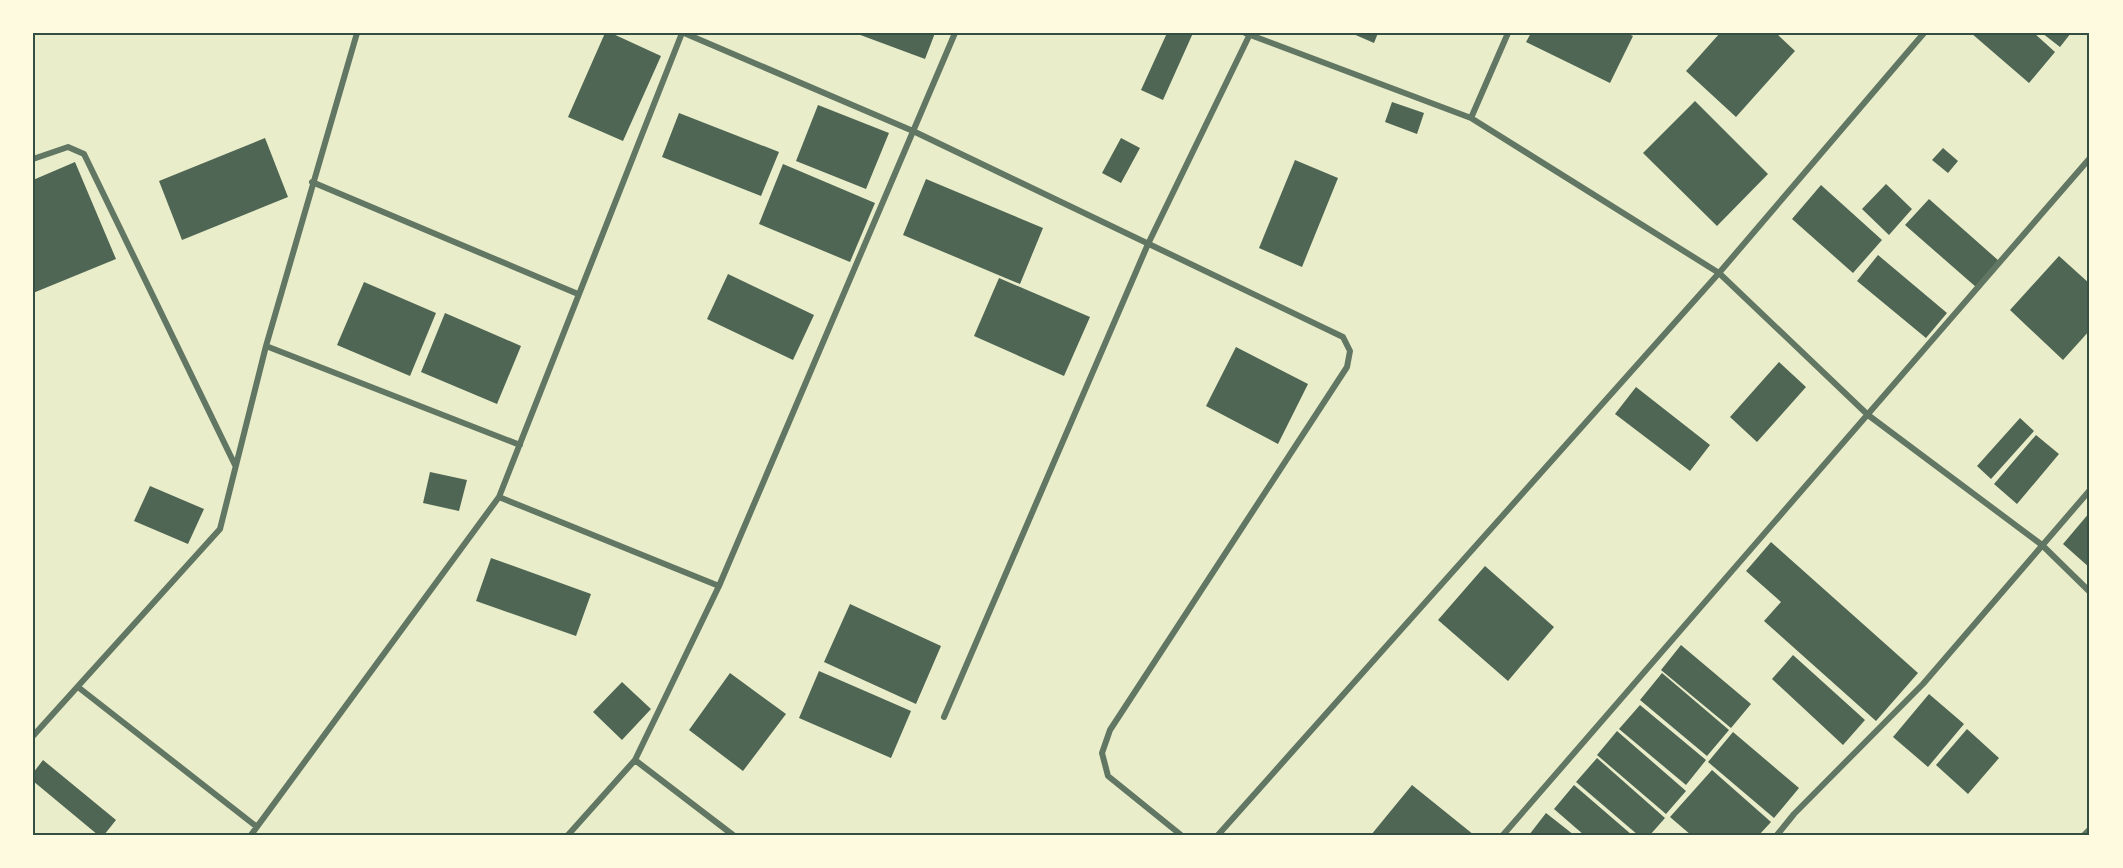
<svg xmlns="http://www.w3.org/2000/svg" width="2123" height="868" viewBox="0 0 2123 868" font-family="Lato,sans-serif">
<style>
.building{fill:#4f6655}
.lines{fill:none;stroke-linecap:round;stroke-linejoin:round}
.minor{stroke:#617663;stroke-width:6}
.neatline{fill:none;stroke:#344e41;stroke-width:2}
</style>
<rect width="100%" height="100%" fill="#e9edc9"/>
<path class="building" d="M605 33H611L661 56 623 141 568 117Z
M855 33H935L925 59Z
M1167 33H1193L1163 100 1141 90Z
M1351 33H1378L1374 43Z
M1531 33H1626L1633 36 1610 83 1526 42Z
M1720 33H1776L1795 51 1736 117 1686 71Z
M1971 33H2034L2055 52 2029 83Z
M2042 33H2071L2060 47Z
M1695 101 1768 174 1717 226 1643 153Z
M1392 102 1424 113 1417 134 1385 122Z
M818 105 889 133 866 189 796 161Z
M679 113 779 152 761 196 662 157Z
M265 138 288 197 182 240 159 181Z
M1121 138 1140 148 1121 183 1102 173Z
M1943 148 1958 161 1948 173 1932 160Z
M1295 160 1338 178 1302 267 1259 248Z
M75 162 116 259 33 293V180Z
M783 164 875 203 850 262 759 224Z
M926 179 1043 228 1020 284 903 235Z
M1886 184 1912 209 1889 235 1862 209Z
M1821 185 1882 240 1853 273 1792 219Z
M1929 199 1999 261 1976 287 1905 225Z
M1878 255 1947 313 1926 338 1857 281Z
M2059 256 2090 284V330L2063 360 2010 310Z
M728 274 814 315 793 360 707 319Z
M999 278 1090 317 1064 376 974 336Z
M364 282 436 313 410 376 337 345Z
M445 313 521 346 497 404 421 372Z
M1236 347 1308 384 1278 444 1206 406Z
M1779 362 1806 387 1757 442 1730 417Z
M1636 387 1710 445 1690 471 1615 414Z
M2020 418 2034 431 1991 479 1977 466Z
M2036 435 2059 454 2017 504 1994 484Z
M430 472 467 480 459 511 423 503Z
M150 486 204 509 188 544 134 521Z
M2090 512V568L2063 544Z
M1771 542 1918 673 1876 721 1764 621 1781 602 1746 571Z
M491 558 591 594 576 636 476 601Z
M1485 566 1554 627 1508 681 1438 620Z
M850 604 941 646 916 704 824 662Z
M1681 645 1751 704 1731 728 1661 670Z
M1793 655 1865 720 1843 745 1772 679Z
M819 671 911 711 891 758 799 718Z
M730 673 786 714 743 771 689 730Z
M1662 673 1729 730 1707 756 1640 700Z
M622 682 651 709 622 740 593 712Z
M1929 694 1964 724 1928 767 1893 737Z
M1640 705 1706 760 1686 785 1619 729Z
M1967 729 1999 758 1968 794 1936 765Z
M1617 731 1686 791 1666 814 1597 755Z
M1733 732 1799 788 1774 818 1708 762Z
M1597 758 1665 818 1650 835H1638L1576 782Z
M43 760 116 820 104 835H98L33 781V773Z
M1712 770 1771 822 1759 835H1691L1670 817Z
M1412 785 1474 835H1371Z
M1574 785 1632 835H1584L1554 809Z
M1546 813 1574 835H1529Z"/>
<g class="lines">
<path class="minor" d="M684 33 913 131 1343 337 1350 351 1347 367 1110 730 1102 753 1108 776 1181 835
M1245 33 1471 118 1719 273 1868 415 2042 545 2090 592
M1471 118 1508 33
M33 159 68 147 84 154 235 465
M312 182 578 294
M266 346 520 445
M499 497 719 586
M78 687 257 827
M944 717 1148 244 1250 34
M33 736 220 529 266 346 357 33
M635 760 733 835
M251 835 499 497 682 33
M568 835 635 760 719 586 955 33
M1218 835 1719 273 1924 33
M1503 835 2090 158
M1777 835 1794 814 1923 684 2090 490
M2084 835 2090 829"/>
</g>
<rect width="2123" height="868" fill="none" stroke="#fefae0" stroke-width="69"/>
<rect x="34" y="34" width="2054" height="800" class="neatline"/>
</svg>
